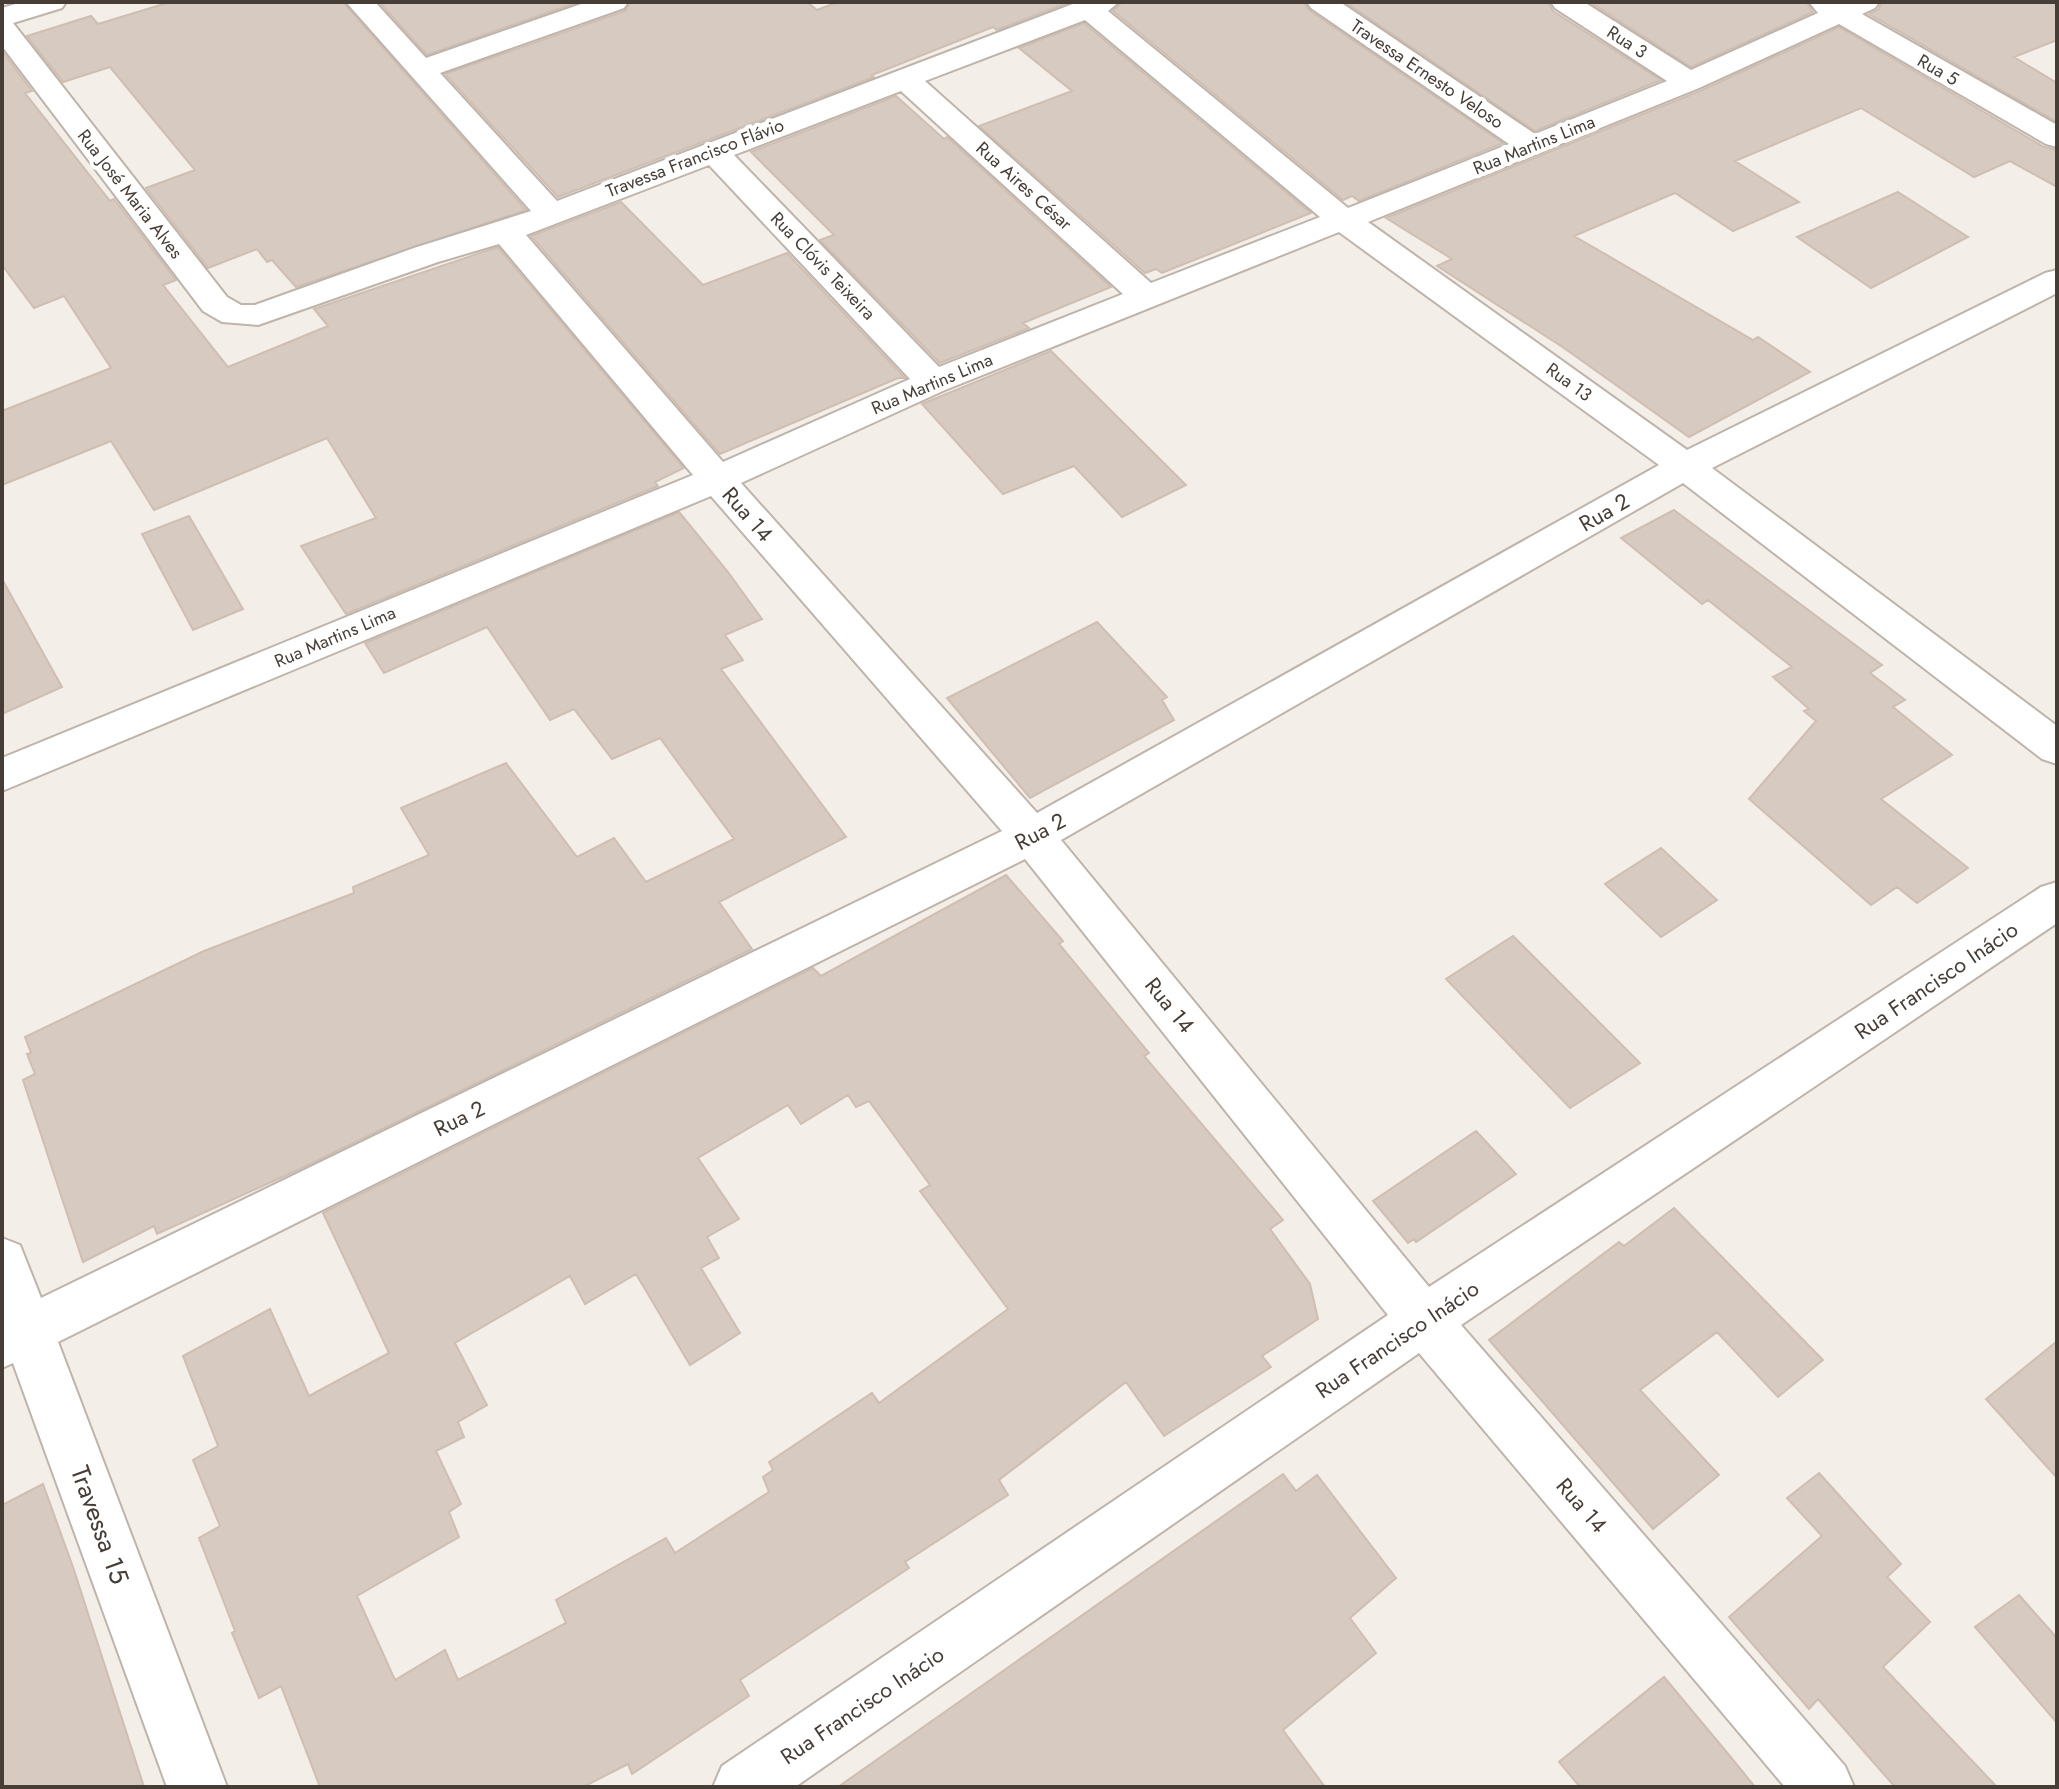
<svg xmlns="http://www.w3.org/2000/svg" width="2059" height="1789" viewBox="0 0 2059 1789" font-family="Jost,sans-serif">
<style>
.building{fill:#d7cac1;stroke:#cfbeb1;stroke-width:2;fill-rule:evenodd}
.lines{fill:none;stroke-linecap:round;stroke-linejoin:round}
.minor-casing{stroke:#beb4ab;stroke-width:4}
.minor{fill:#fff;fill-rule:evenodd}
.labels{text-anchor:middle;stroke-width:8;stroke-linejoin:round;paint-order:stroke}
.far-street-label{font-size:18px;fill:#463d37;stroke:#fff}
.street-label{font-size:22px;fill:#463d37;stroke:#fff}
.near-street-label{font-size:26px;fill:#463d37;stroke:#fff}
</style>
<rect width="100%" height="100%" fill="#f3eee8"/>
<path class="building" d="M170 2H343L526 210 296 287 272 260 267 262 257 249 208 268 146 188 195 170 110 67 63 82 27 36 91 16 98 24Z
M379 2H578L427 55Z
M631 2H807L817 10 838 2H1070L997 30 993 27 872 75 874 77 558 197 445 74 625 11Z
M1122 2H1304L1309 10 1503 143 1359 201 1352 196 1343 200 1113 11Z
M1345 2H1548L1553 11 1661 80 1535 131Z
M1590 2H1806L1813 12 1691 67Z
M1882 2H2057V40L2014 57 2057 83V122L1869 14 1878 10Z
M1084 23 1311 213 1162 273 1156 269 1145 273 979 126 1072 91 1019 48Z
M1839 27 2044 147 2057 150V187L2010 161 1974 177 1861 108 1735 161 1799 202 1733 231 1675 193 1574 236 1753 340 1758 337 1810 372 1689 437 1564 348 1437 266 1452 259 1386 218 1700 91Z
M2 51 32 91 25 93 110 201 114 199 176 280 163 285 228 367 328 326 314 309 498 247 684 468 655 482 658 486 346 614 301 546 376 518 327 438 154 510 111 441 2 485V411L111 368 64 296 34 308 2 265Z
M896 96 944 139 947 137 1111 287 1023 323 1029 328 940 363 820 240 834 235 751 152Z
M1898 192 1968 237 1871 288 1797 237Z
M621 202 703 285 787 253 905 378H898L720 454 531 236Z
M1051 351 1186 485 1122 517 1074 466 1003 494 922 404Z
M1674 510 1882 665 1870 673 1905 700 1893 707 1952 755 1881 799 1968 868 1917 903 1897 887 1871 905 1749 799 1816 721 1804 711 1809 709 1773 677 1792 667 1708 600 1702 604 1621 538Z
M679 512 728 572 762 619 725 635 743 660 721 669 846 837 719 902 752 949 300 1169 157 1234 154 1226 83 1262 23 1080 35 1074 27 1054 31 1053 25 1037 204 951 354 893 353 887 429 855 401 808 506 763 577 857 614 838 646 882 734 839 660 738 612 759 574 709 550 720 487 627 384 673 365 643Z
M189 516 243 609 193 630 142 534Z
M2 579 62 687 2 714Z
M1097 622 1167 697 1162 700 1174 720 1030 798 947 698Z
M1661 848 1717 900 1661 937 1605 884Z
M1006 875 1063 941 1059 944 1149 1053 1144 1056 1283 1220 1270 1229 1310 1284 1318 1319 1262 1356 1271 1367 1164 1436 1126 1382 999 1480 1008 1495 905 1562 909 1568 740 1680 749 1696 632 1774 628 1764 583 1787H320L281 1686 259 1698 232 1633 235 1631 199 1538 220 1526 193 1460 218 1446 183 1356 270 1309 309 1396 389 1353 323 1213 813 968 821 976ZM848 1095 856 1107 869 1101 930 1185 920 1191 1008 1309 879 1403 872 1393 769 1462 773 1470 763 1477 769 1492 675 1553 666 1538 556 1600 566 1623 458 1680 445 1650 395 1680 357 1596 459 1537 449 1512 461 1504 436 1451 464 1437 458 1422 487 1405 455 1343 570 1276 585 1304 636 1274 690 1365 740 1333 701 1268 719 1258 707 1237 739 1219 698 1158 788 1105 801 1124Z
M1513 936 1640 1063 1570 1108 1446 979Z
M1476 1131 1516 1174 1416 1242 1414 1239 1408 1243 1373 1201Z
M1674 1208 1823 1360 1778 1397 1717 1332 1640 1390 1719 1475 1653 1529 1489 1340 1619 1242 1624 1246Z
M2057 1341V1478L1986 1399Z
M1819 1473 1901 1564 1887 1577 1930 1622 1883 1667 1997 1787H1895L1818 1699 1809 1709 1729 1617 1822 1536 1787 1498Z
M1283 1474 1296 1491 1317 1475 1396 1578 1350 1618 1376 1653 1283 1730 1325 1787H838Z
M43 1484 74 1570 144 1787H2V1505Z
M2019 1595 2057 1638V1723L1975 1627Z
M1664 1677 1734 1761 1755 1787H1580L1559 1762Z"/>
<g class="lines">
<defs>
<path id="minor" d="M22 2H66L62 8 13 23 227 297 241 305H255L414 248 531 211 346 2H375L426 58 587 2H628L624 8 440 73 557 201 1078 2H1119L1108 11 1348 208 1509 144 1311 8 1307 2H1340L1535 134 1667 81 1555 8 1551 2H1584L1691 70 1818 13 1809 2H1879L1875 8 1862 14 2057 125V147L2046 144 1839 24 1699 88 1368 222 1687 450 2045 273 2057 270V293L1712 468 2057 726V764L2042 759 1683 483 1061 840 1429 1287 2041 887 2057 882V923L1461 1325 1845 1766 1854 1787H1785L1419 1353 795 1787H713L722 1766 1388 1315 1025 859 58 1342 227 1787H167L13 1363 2 1368V1238L20 1245 41 1298 1002 831 711 496 2 791V758L693 475 499 244 438 262 258 325 222 322 203 311 2 46V8ZM1085 20 1320 217 1151 283 925 81ZM901 91 1123 294 939 367 734 155ZM709 165 910 379 723 462 526 235ZM1339 232 1659 465 1037 813 741 483 945 390Z"/>
</defs>
<use href="#minor" class="minor-casing"/>
<use href="#minor" class="minor"/>
</g>
<g class="labels">
<g class="far-street-label">
<text transform="translate(1627 42) rotate(33)" y="6">Rua 3</text>
<text transform="translate(1938 70) rotate(30)" y="6">Rua 5</text>
<text transform="translate(1427 74) rotate(34)" y="6">Travessa Ernesto Veloso</text>
<text transform="translate(1534 145) rotate(-22)" y="6">Rua Martins Lima</text>
<text transform="translate(695 158) rotate(-21)" y="6">Travessa Francisco Flávio</text>
<text transform="translate(1024 186) rotate(42)" y="6">Rua Aires César</text>
<text transform="translate(130 194) rotate(52)" y="6">Rua José Maria Alves</text>
<text transform="translate(823 266) rotate(46)" y="6">Rua Clóvis Teixeira</text>
<text transform="translate(1569 382) rotate(36)" y="6">Rua 13</text>
<text transform="translate(932 384) rotate(-23)" y="6">Rua Martins Lima</text>
<text transform="translate(335 637) rotate(-23)" y="6">Rua Martins Lima</text>
</g>
<g class="street-label">
<text transform="translate(1604 512) rotate(-30)" y="8">Rua 2</text>
<text transform="translate(748 514) rotate(49)" y="8">Rua 14</text>
<text transform="translate(1040 831) rotate(-28)" y="8">Rua 2</text>
<text transform="translate(1936 980) rotate(-34)" y="8">Rua Francisco Inácio</text>
<text transform="translate(1170 1005) rotate(51)" y="8">Rua 14</text>
<text transform="translate(459 1118) rotate(-26)" y="8">Rua 2</text>
<text transform="translate(1397 1339) rotate(-34)" y="8">Rua Francisco Inácio</text>
<text transform="translate(1582 1505) rotate(49)" y="8">Rua 14</text>
<text transform="translate(862 1705) rotate(-34)" y="8">Rua Francisco Inácio</text>
</g>
<g class="near-street-label">
<text transform="translate(100 1525) rotate(70)" y="9">Travessa 15</text>
</g>
</g>
<rect width="2059" height="1789" fill="none" stroke="#463d37" stroke-width="8"/>
</svg>
